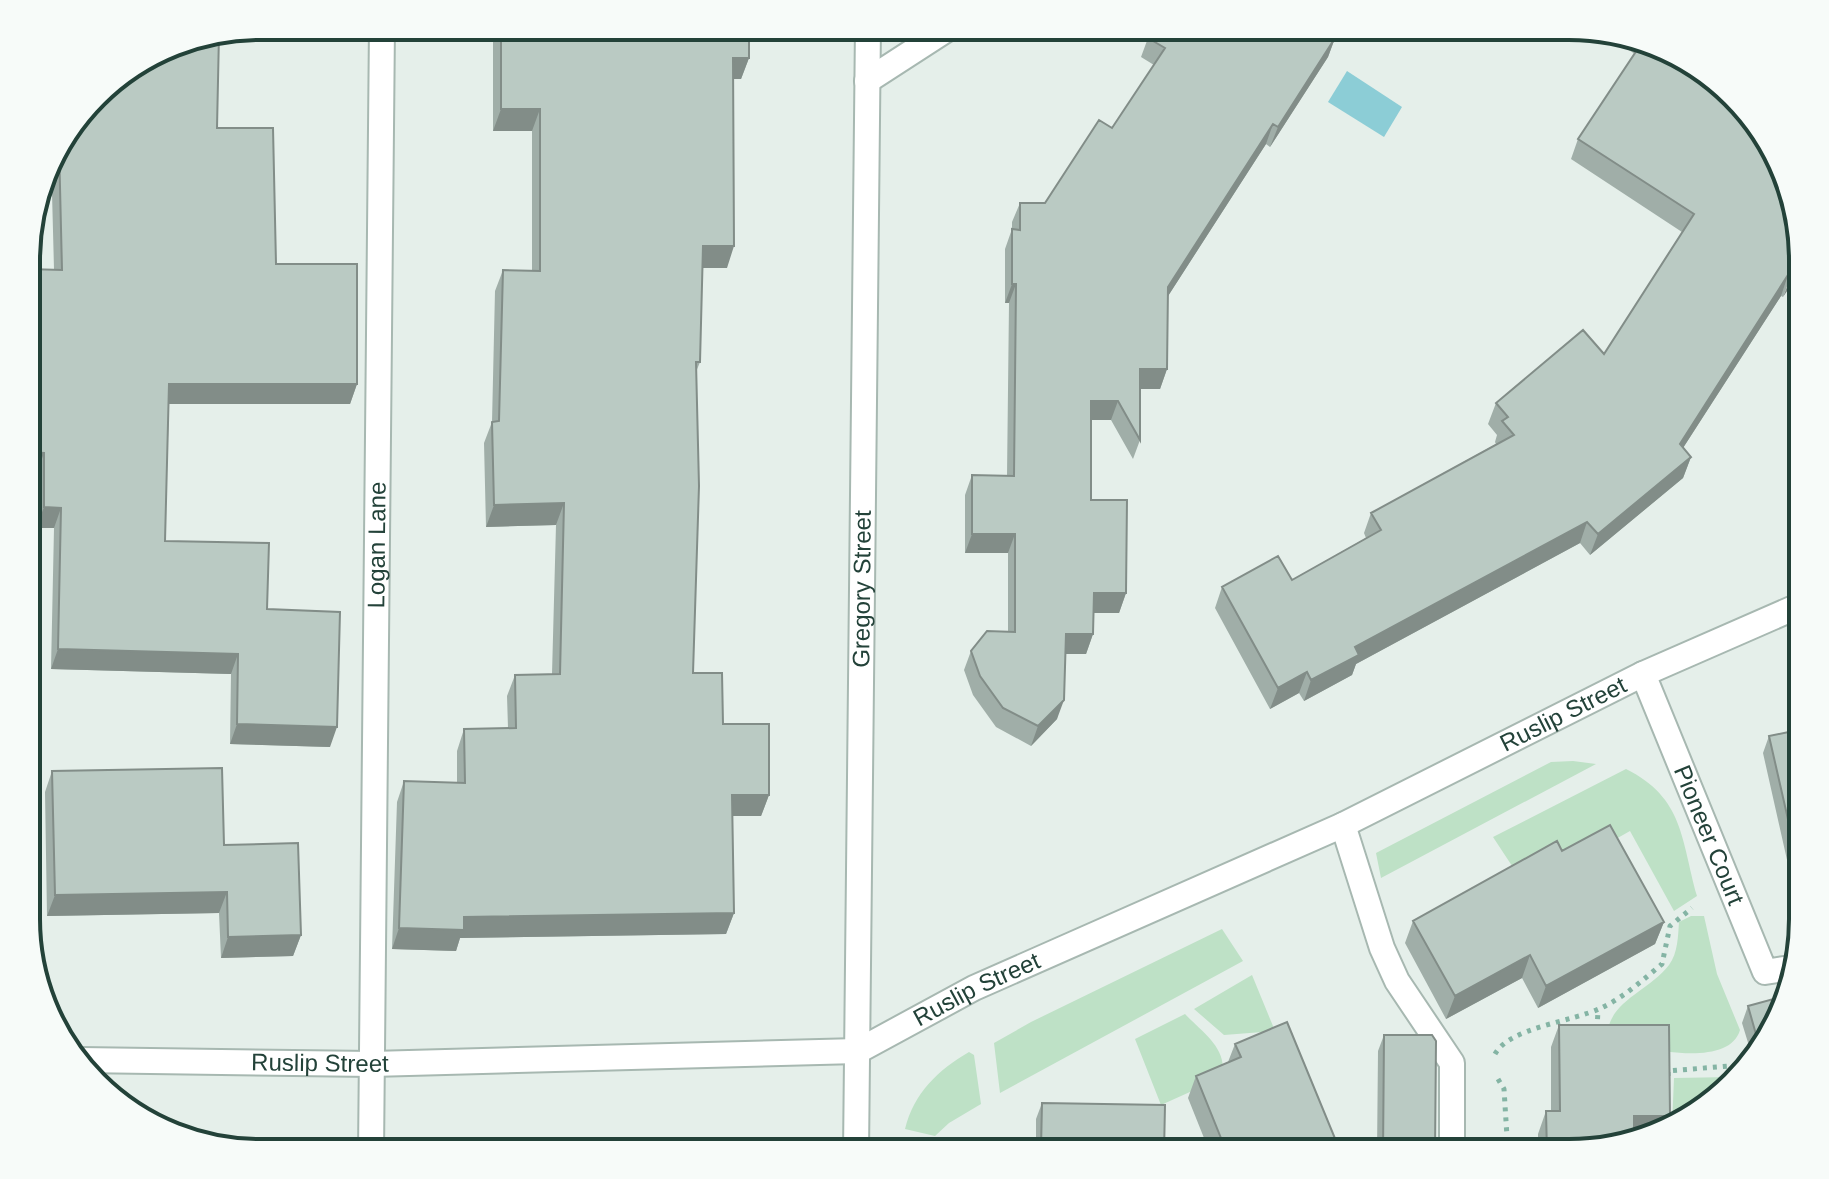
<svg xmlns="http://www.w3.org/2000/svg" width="1829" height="1179" viewBox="0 0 1829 1179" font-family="Helvetica,sans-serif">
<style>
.green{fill:#bee1c6}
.water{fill:#8ccdd6}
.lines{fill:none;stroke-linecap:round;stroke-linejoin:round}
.lane-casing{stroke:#a7b8b1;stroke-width:28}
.street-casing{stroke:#a7b8b1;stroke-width:28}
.path{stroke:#84b4a4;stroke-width:5;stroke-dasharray:4 6;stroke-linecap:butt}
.lane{stroke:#fff;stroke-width:24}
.street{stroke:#fff;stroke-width:24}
.wall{fill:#a0aea8}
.shaded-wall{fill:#828d88}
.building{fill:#bacac3;stroke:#828d88;stroke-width:2}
.labels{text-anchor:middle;stroke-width:6;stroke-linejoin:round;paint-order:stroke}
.street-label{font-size:24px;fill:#234239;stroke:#f7fbf9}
.rim{fill:none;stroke:#234239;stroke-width:4}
</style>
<rect width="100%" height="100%" fill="#e5efea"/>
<path class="green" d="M1573 761 1596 764 1381 878 1376 853 1551 762Z
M1626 769C1684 798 1681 839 1697 896L1674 911 1630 831 1577 861 1568 848 1518 875 1493 837Z
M1691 916H1704L1717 974 1740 1030C1728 1071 1636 1047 1607 1039 1607 1001 1647 993 1669 965 1678 953 1678 936 1679 922Z
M1222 929 1243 961 1000 1093 994 1043 1031 1022Z
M1252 975 1275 1031 1224 1035 1194 1009Z
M1185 1014C1203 1033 1230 1050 1221 1078L1161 1105 1135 1039Z
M969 1052 974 1055 981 1104 949 1123 935 1136 905 1129C914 1093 938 1070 969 1052Z
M1732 1077 1686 1122 1672 1126 1674 1078Z"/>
<path class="water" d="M1347 71 1402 107 1384 137 1328 102Z"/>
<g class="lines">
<defs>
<g id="lane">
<path d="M1343 825 1382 948 1397 981 1452 1063V1153"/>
<path id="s1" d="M371 1153 382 26"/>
</g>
<g id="street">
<path d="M867 81 952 26"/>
<path id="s2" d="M1643 674 1765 972 1791 968"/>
<path id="s3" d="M80 1060 372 1064 858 1051 974 988 1343 825 1643 674 1803 604"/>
<path id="s4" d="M856 1153 868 26"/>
</g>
</defs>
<use href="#lane" class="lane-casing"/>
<use href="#street" class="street-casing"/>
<path class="path" d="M1597 1029 1598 1010
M1495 1054C1510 1027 1572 1022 1601 1008 1623 998 1644 979 1662 964L1670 926 1692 908
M1668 1076V1071L1741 1065V1070
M1498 1079 1504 1089 1508 1153"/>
<use href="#lane" class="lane"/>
<use href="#street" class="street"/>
</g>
<path class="wall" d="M499 26H749V58L741 79H733L727 268H702L700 362 696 372 693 673 723 724 769 795 761 816H732L734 913 726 934 460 938 456 951 392 949 397 802 404 781 457 783V751L464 729 508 728 507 696 515 675 552 674 556 525 486 527 484 443 492 422 495 291 503 270 532 271V131H493V41Z
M1148 38H1335L1328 57 1270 147 1266 144 1168 296 1167 369 1160 389H1140V440L1133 459 1111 420H1091V500L1126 593 1119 613H1094L1093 634 1086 654H1066L1057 719 1031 746 996 727 973 695 964 670 971 651 1008 632V553H965V495L972 475 1007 476 1009 303H1005V249L1012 229V222L1020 203H1045L1112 128 1154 65 1141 57Z
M1610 38 1699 66 1803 245 1783 297 1781 296 1683 448 1691 457 1683 478 1590 555 1580 543 1356 664 1352 675 1304 701 1299 693 1270 709 1215 608 1222 587 1292 580 1366 538 1364 533 1371 513 1496 444 1495 442 1497 435 1488 424 1496 403 1604 354 1682 232 1571 159 1578 139 1635 54Z
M105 84 217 128 276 264 357 384 350 404H169L165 541 267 609 330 747 230 744 231 674 51 669 54 528H36L37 473 54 269 51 155Z
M1803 729V909H1798L1763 753 1769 736Z
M52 771 224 845 301 935 293 956 221 958 219 913 47 916 45 792Z
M1562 851 1664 922 1655 944 1538 1008 1522 978 1446 1019 1405 943 1413 921Z
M1748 1006 1763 1049 1753 1059 1742 1023Z
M1559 1025 1584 1153H1538V1134L1546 1111H1551V1047Z
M1384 1035 1435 1153H1377L1378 1051Z
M1235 1044 1341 1153H1210L1188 1098 1196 1076 1228 1062Z
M1042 1103 1164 1153H1018L1019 1148 1036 1149V1119Z"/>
<path class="shaded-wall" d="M1335 38 1328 57 1270 147 1278 127Z
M733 58H749L741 79H725Z
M501 109H540L532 131H493Z
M1273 124 1266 144 1161 307 1168 287Z
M703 246H734L727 268H695Z
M1803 259V268L1783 297 1791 277Z
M1788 275 1781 296 1672 465 1680 444Z
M1012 284H1016L1009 303H1005Z
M1140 369H1167L1160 389H1133Z
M169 384H357L350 404H162Z
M1091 401H1118L1111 420H1084Z
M28 452 44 453 37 473H28Z
M1691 457 1683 478 1590 555 1598 534Z
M564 503 556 525 486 527 494 505Z
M44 507 61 508 54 528H36Z
M1587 522 1580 543 1356 664 1352 675 1304 701 1311 680 1355 647Z
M972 534H1015L1008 553H965Z
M1094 593H1126L1119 613H1087Z
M1066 634H1093L1086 654H1059Z
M58 649 238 654 231 674 51 669Z
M1307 672 1299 693 1270 709 1278 688Z
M1064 700 1057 719 1031 746 1038 726Z
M237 724 337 727 330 747 230 744Z
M732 795H769L761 816H724Z
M227 892 219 913 47 916 55 895Z
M1803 898V909H1798Z
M734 913 726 934 460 938 456 951 392 949 399 928 464 917Z
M1664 922 1655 944 1538 1008 1546 986Z
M301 935 293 956 221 958 228 937Z
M1530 955 1522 978 1446 1019 1455 996Z
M1634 1116H1670L1665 1128 1630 1139Z"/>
<path class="building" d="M501 26H749V58H733L734 246H703L700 362H696L699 486 693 673H722L723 724H769V795H732L734 913 464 917V930L399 928 404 781 465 783 464 729 516 728 515 675 560 674 564 503 494 505 492 422 499 421 503 270 540 271V109H501Z
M1156 26H1317L1335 38 1278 127 1273 124 1168 287 1167 369H1140V440L1118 401H1091V500H1127L1126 593H1094L1093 634H1066L1064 700 1038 726 1003 708 980 676 971 651 987 631 1015 632V534H972V475L1014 476 1016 284H1012V229L1020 230V203H1045L1099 120 1112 128 1165 48 1148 38Z
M219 34 217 128H273L276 264H357V384H169L165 541 269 543 267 609 340 612 337 727 237 724 238 654 58 649 61 508 44 507V453L28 452V269L62 270 59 145 105 84 171 44Z
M1639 47 1699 66 1772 143 1803 245V259L1791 277 1788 275 1680 444 1691 457 1598 534 1587 522 1355 647 1359 655 1311 680 1307 672 1278 688 1222 587 1278 556 1292 580 1381 530 1371 513 1514 435 1502 421 1508 417 1496 403 1583 330 1604 354 1694 214 1578 139Z
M1803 729V885L1769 736Z
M222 768 224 845 298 843 301 935 228 937 227 892 55 895 52 771Z
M1610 825 1664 922 1546 986 1530 955 1455 996 1413 921 1557 841 1562 851Z
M1781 997 1763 1049 1761 1052 1748 1006Z
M1287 1022 1341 1153H1227L1196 1076 1241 1057 1235 1044Z
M1559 1025H1669L1670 1116H1634V1137L1584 1153H1547L1546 1111H1560Z
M1384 1035H1432L1436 1041 1435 1153H1383Z
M1042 1103 1165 1105 1164 1153H1019V1148L1041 1149Z
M553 1139V1153H407V1142Z"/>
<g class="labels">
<g class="street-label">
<text dy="8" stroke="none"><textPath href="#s1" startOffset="608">Logan Lane</textPath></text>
<text dy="8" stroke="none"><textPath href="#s4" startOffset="564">Gregory Street</textPath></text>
<text dy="8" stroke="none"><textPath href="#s3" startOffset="1560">Ruslip Street</textPath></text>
<text dy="8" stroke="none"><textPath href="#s2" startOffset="174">Pioneer Court</textPath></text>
<text dy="8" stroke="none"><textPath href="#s3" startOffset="912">Ruslip Street</textPath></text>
<text dy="8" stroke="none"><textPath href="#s3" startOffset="240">Ruslip Street</textPath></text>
</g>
</g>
<path d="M0 0H1829V1179H0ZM260 40H1569A220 220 0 0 1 1789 260V919A220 220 0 0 1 1569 1139H260A220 220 0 0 1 40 919V260A220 220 0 0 1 260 40Z" fill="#f7fbf9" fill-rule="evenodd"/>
<path class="rim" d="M260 40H1569A220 220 0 0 1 1789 260V919A220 220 0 0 1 1569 1139H260A220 220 0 0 1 40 919V260A220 220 0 0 1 260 40Z"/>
</svg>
